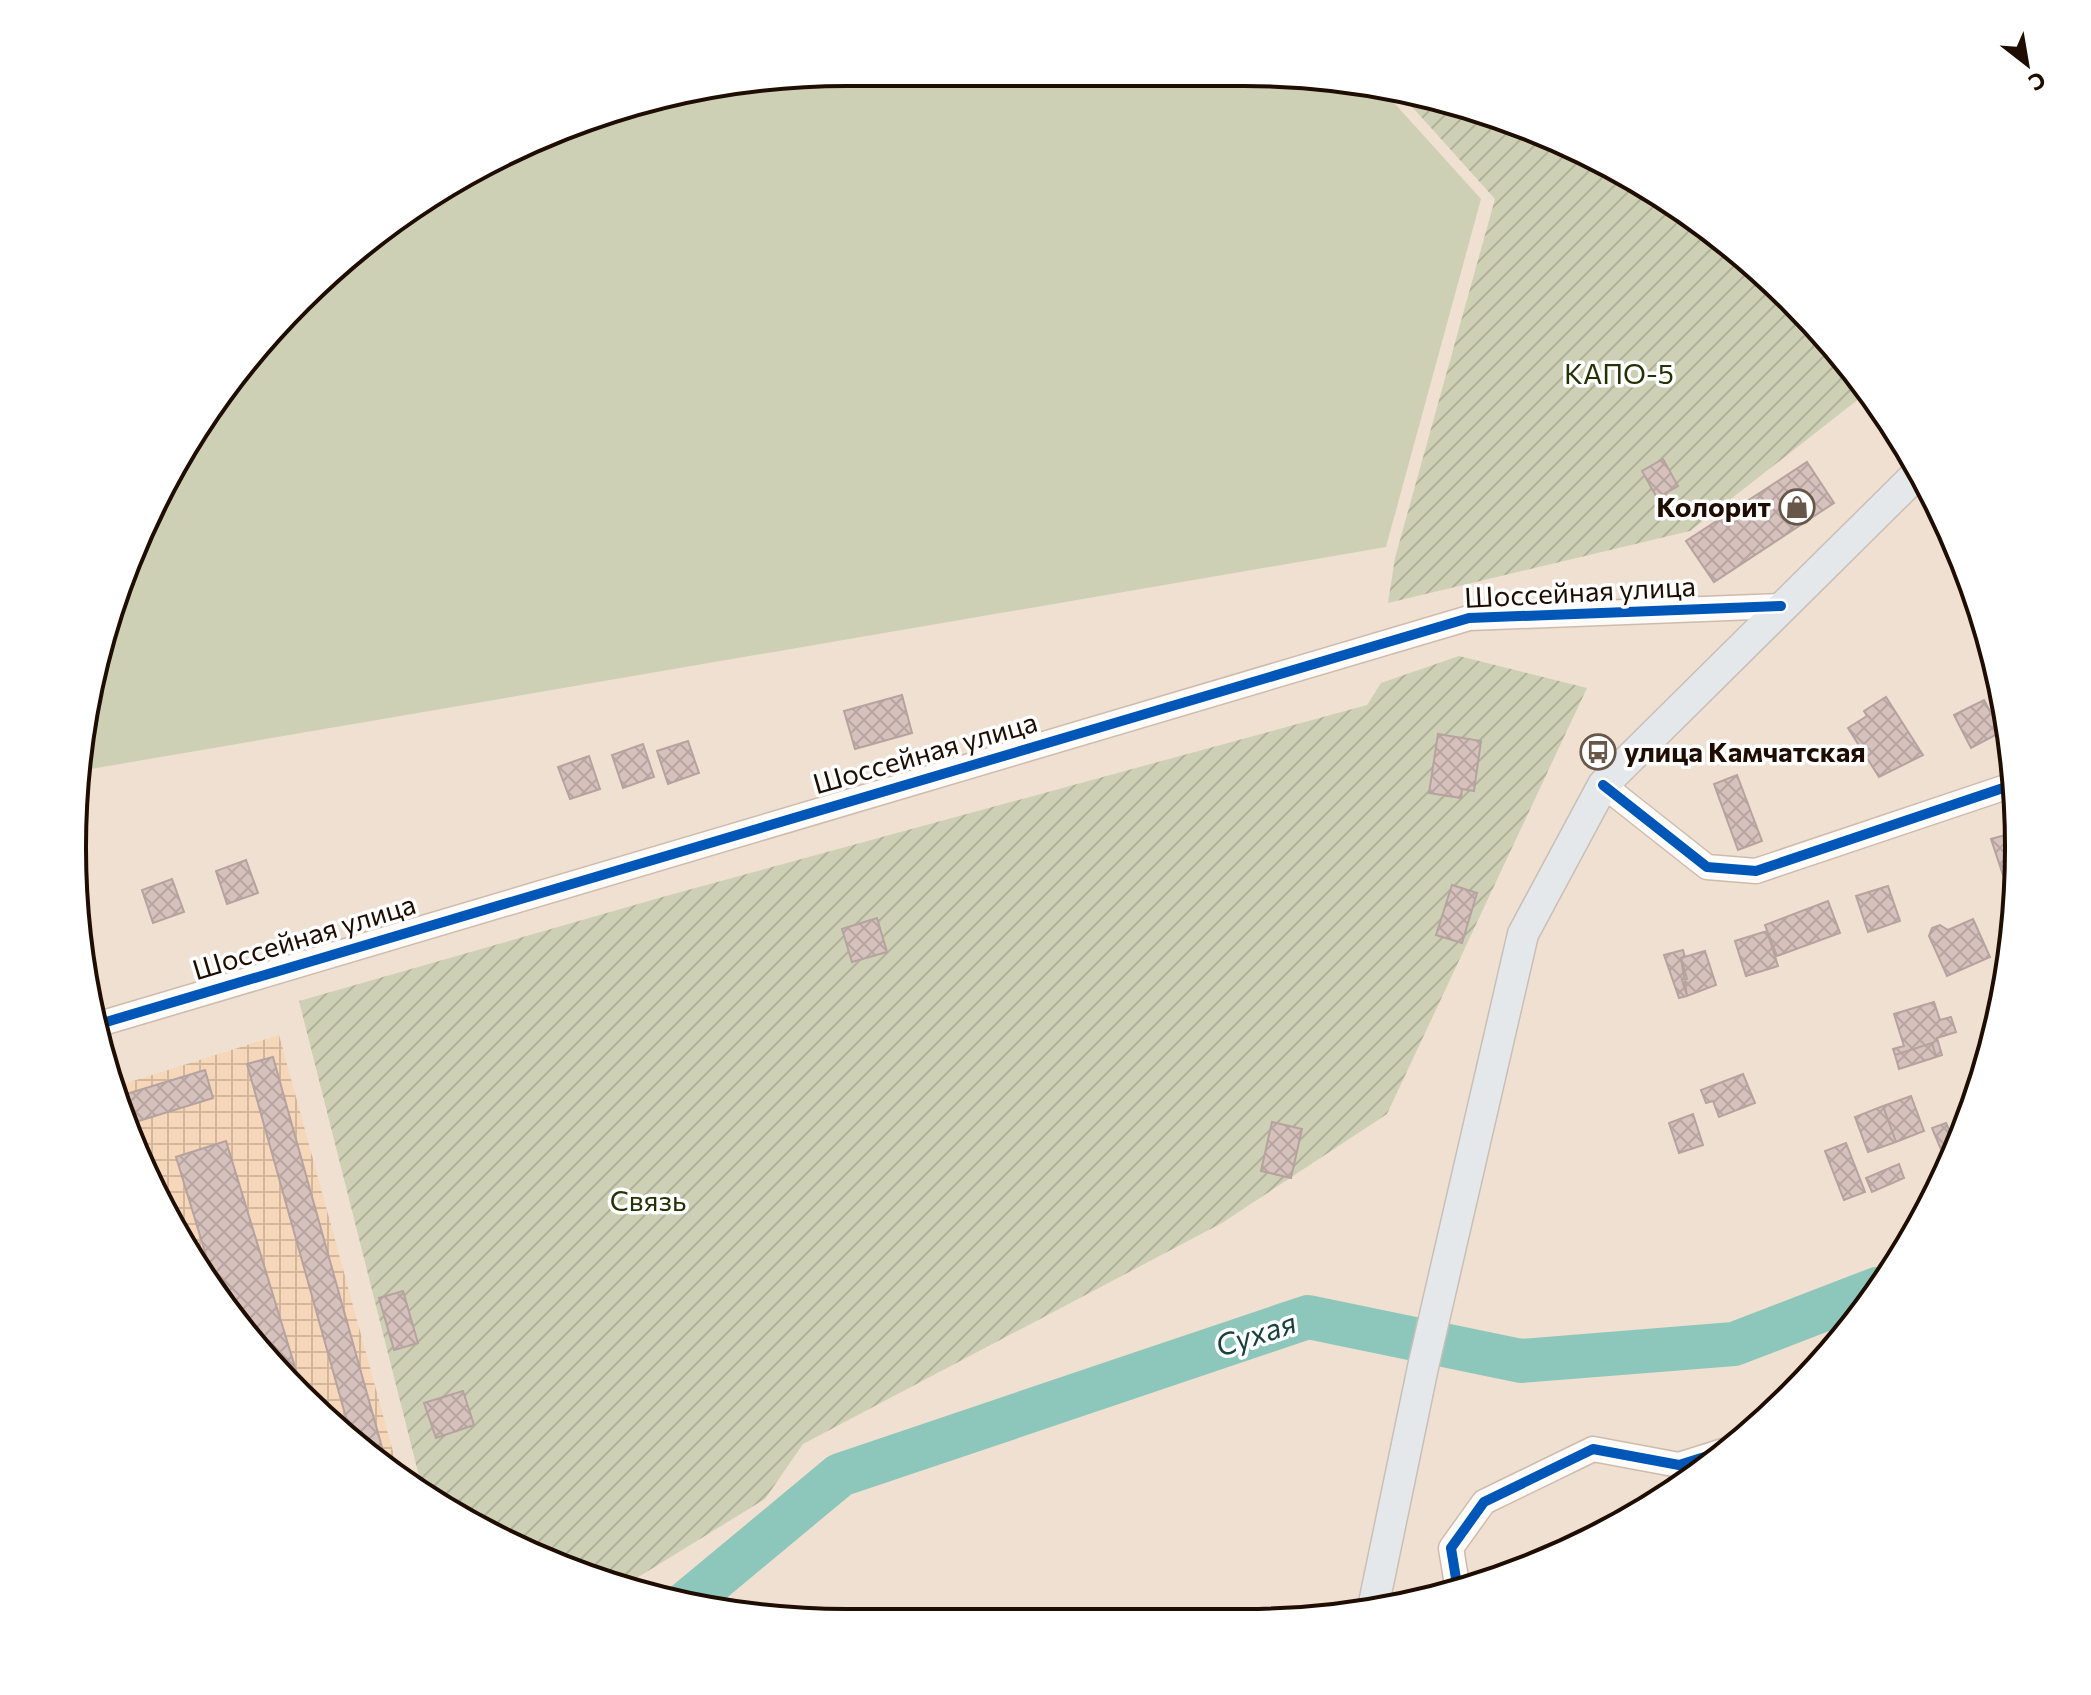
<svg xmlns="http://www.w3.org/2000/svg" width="2091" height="1695" viewBox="0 0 2091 1695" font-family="Commissioner,sans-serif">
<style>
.industrial{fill:url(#industrial-grid)}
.grass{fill:#ced0b5}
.garden{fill:url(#garden-furrows)}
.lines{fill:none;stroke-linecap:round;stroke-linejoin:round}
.river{stroke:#8dc7bb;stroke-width:44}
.building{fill:url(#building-cross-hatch);stroke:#b6a29e;stroke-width:2}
.minor-casing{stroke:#cdbcad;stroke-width:27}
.major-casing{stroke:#c8bfb7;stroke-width:33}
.minor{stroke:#fdfaf8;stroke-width:24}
.major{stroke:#e5e8eb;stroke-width:30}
.cycleway-casing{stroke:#fff;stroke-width:15}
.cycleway{stroke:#0057b8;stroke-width:10}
.labels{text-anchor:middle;stroke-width:7;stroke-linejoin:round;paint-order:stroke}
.park-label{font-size:28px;fill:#243305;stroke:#fff}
.poi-label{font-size:28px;font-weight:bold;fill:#1e0d00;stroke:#fff;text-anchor:end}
.street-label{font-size:28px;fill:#1e0d00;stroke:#fff}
.water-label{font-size:30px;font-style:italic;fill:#18423d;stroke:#fff}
.rim{fill:none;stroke:#1e0d00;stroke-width:4}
</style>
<defs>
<pattern id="industrial-grid" width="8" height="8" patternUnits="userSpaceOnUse" patternTransform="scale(2)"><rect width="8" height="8" fill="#f6d7b9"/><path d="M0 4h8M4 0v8" fill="none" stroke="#d2b79d"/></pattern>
<pattern id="garden-furrows" width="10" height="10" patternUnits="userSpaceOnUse" patternTransform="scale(2)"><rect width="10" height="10" fill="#ced0b5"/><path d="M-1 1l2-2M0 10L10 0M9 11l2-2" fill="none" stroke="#b0b19a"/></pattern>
<pattern id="building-cross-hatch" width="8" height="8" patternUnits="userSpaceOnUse" patternTransform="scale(2)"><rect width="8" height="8" fill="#d6c1bd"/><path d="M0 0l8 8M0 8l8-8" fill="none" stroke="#b7a5a1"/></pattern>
</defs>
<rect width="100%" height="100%" fill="#f0e0d1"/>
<path class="industrial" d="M279 1035 395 1459 382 1466 233 1320 152 1191 117 1086Z"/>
<path class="grass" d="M848 72 1295 74 1387 95 1481 199 1386 547 79 771 113 599 176 459 299 299 460 176 647 98Z"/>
<path class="garden" d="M1405 99 1540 131 1632 176 1755 265 1859 376 1869 391 1690 531 1388 603 1395 558 1495 199Z
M1459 656 1587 688 1387 1114 1222 1223 803 1444 765 1499 622 1587 504 1543 423 1492 299 1001 666 896 1367 705 1381 683Z"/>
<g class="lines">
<path class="river" d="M686 1603 840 1475 1308 1317 1521 1361 1734 1344 1877 1289"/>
</g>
<path class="building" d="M1663 459 1678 486 1657 498 1642 471Z
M1807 462 1834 503 1714 582 1686 541Z
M902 695 912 733 855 749 844 711Z
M1886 697 1923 755 1879 777 1848 728 1867 716 1864 711Z
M1984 700 2001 732 1971 748 1954 715Z
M1438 734 1481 741 1474 791 1462 789 1461 798 1429 793Z
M688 741 699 773 668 784 657 751Z
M643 744 654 777 623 788 612 755Z
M589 756 600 789 570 799 558 767Z
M1737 775 1762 841 1738 850 1714 784Z
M2016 832 2015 871 2003 875 1991 839Z
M246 860 258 893 227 904 216 871Z
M172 879 184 912 153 923 142 890Z
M1452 885 1477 893 1462 943 1436 935Z
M1888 886 1900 921 1868 932 1856 896Z
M1828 901 1840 933 1777 956 1765 925Z
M877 918 887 952 852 962 842 929Z
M1973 919 1990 957 1947 976 1929 936 1932 928 1940 925 1948 930Z
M1767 931 1778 966 1746 976 1735 941Z
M1683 950 1685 957 1681 958 1687 979 1682 980 1687 996 1679 998 1664 955Z
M1705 951 1716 985 1687 996 1681 958Z
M1934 1002 1940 1020 1951 1017 1956 1032 1937 1038 1942 1055 1936 1057 1932 1043 1895 1055 1893 1049 1904 1046 1894 1014Z
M1932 1043 1936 1057 1899 1069 1895 1055Z
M273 1057 385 1458 373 1461 352 1439 247 1064Z
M205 1070 213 1098 129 1124 120 1096Z
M1743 1074 1755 1103 1719 1117 1713 1101 1706 1103 1701 1090Z
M1911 1096 1924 1131 1896 1142 1883 1106Z
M1883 1106 1896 1142 1868 1152 1855 1117Z
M1693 1114 1703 1145 1679 1153 1669 1123Z
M1272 1122 1302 1129 1291 1178 1261 1171Z
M1946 1123 1956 1145 1951 1157 1945 1159 1932 1128Z
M226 1141 302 1390 233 1320 220 1301 176 1157Z
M1846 1143 1865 1192 1844 1200 1825 1151Z
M1899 1164 1904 1178 1872 1192 1866 1178Z
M153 1166 166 1213 152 1191 145 1168Z
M403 1291 418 1343 394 1350 379 1298Z
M463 1391 474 1425 436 1438 424 1403Z"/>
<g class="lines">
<defs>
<path id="minor" d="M1603 785 1707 867 1756 871 2015 784
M96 1025 1469 618 1781 606
M1458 1591 1451 1548 1484 1502 1593 1449 1679 1465 1730 1449"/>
<path id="major" d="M1373 1608 1423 1367 1523 934 1603 785 1919 472"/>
</defs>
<use href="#minor" class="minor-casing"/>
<use href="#major" class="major-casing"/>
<use href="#minor" class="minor"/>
<use href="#major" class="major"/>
<defs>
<path id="cycleway" d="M1603 785 1707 867 1756 871 2015 784
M96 1025 1469 618 1781 606
M1458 1591 1451 1548 1484 1502 1593 1449 1679 1465 1730 1449"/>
</defs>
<use href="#cycleway" class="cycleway-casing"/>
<use href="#cycleway" class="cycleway"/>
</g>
<defs>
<symbol id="shop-ring" viewBox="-11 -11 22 22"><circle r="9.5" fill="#fff" stroke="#685749" stroke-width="1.5"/><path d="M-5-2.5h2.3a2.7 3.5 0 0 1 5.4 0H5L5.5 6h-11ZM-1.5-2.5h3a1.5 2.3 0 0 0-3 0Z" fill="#685749"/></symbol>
<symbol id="bus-ring" viewBox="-11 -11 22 22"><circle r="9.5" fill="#fff" stroke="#685749" stroke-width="1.5"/><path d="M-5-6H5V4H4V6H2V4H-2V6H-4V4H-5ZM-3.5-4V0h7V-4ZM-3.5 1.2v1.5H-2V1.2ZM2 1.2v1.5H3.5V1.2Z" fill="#685749"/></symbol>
</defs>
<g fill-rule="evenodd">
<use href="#shop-ring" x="1777" y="487" width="40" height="40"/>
<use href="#bus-ring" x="1578" y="732" width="40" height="40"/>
</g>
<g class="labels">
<g class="park-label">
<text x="1619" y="384">КАПО-5</text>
<text x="648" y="1211">Связь</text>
</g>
<g class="poi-label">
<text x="1771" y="517">Колорит</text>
<text x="1624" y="762" text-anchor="start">улица Камчатская</text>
</g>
<g class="street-label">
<text transform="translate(1580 592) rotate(-3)" y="10">Шоссейная улица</text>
<text transform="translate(925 753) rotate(-16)" y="10">Шоссейная улица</text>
<text transform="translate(304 937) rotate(-17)" y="10">Шоссейная улица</text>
</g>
<g class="water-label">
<text transform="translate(1256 1335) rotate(-18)" y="10">Сухая</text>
</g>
</g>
<path d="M0 0H2091V1695H0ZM847 86H1244A761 761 0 0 1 2005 847V848A761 761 0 0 1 1244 1609H847A761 761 0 0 1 86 848V847A761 761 0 0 1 847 86Z" fill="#fff" fill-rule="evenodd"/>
<path class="rim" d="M847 86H1244A761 761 0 0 1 2005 847V848A761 761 0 0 1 1244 1609H847A761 761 0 0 1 86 848V847A761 761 0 0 1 847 86Z"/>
<g transform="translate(2027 64) rotate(149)" stroke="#ffffff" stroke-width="6" paint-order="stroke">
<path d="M0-6L14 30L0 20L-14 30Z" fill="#1e0d00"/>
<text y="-12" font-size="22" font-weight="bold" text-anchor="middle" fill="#1e0d00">С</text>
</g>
</svg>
